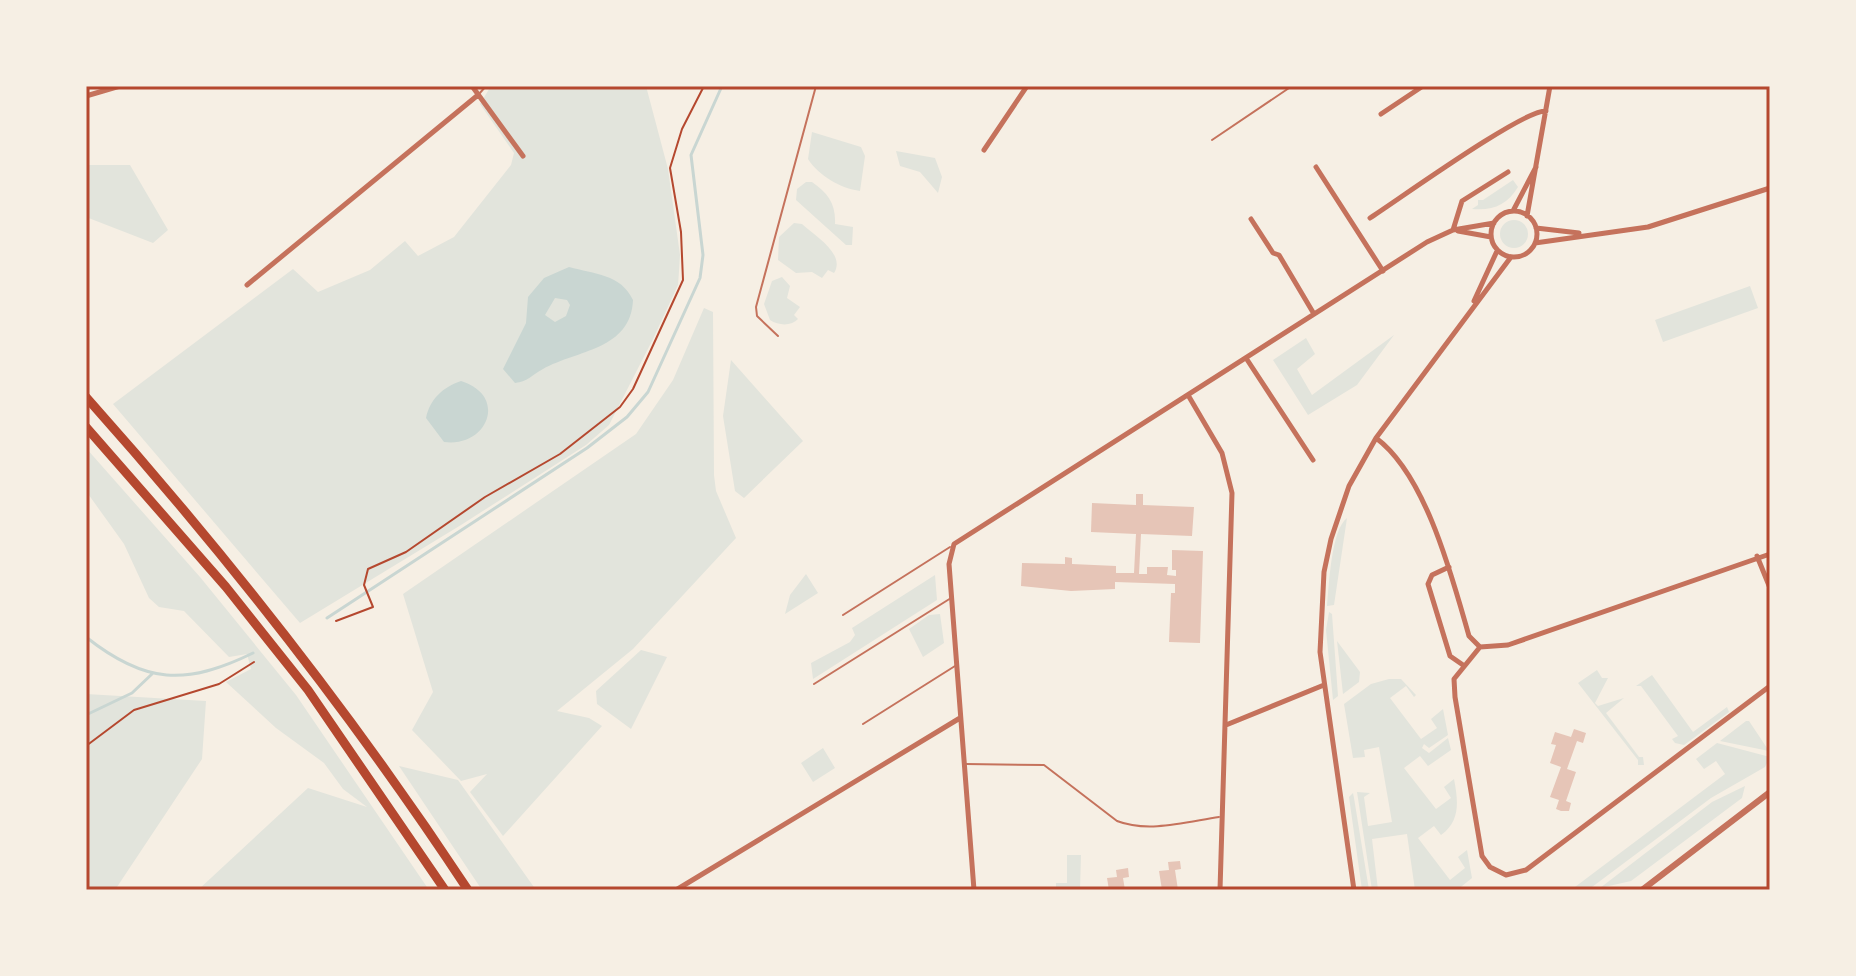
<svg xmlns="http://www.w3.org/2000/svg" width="1856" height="976" viewBox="0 0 1856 976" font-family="'Sofia Sans Condensed',sans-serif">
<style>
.green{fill:#e2e4dc}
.water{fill:#c9d6d2;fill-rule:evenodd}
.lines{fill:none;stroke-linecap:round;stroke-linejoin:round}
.stream{stroke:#c9d6d2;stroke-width:3}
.building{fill:#e6c5b7}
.path{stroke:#b5482f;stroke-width:2}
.service{stroke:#c5725c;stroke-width:2}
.minor{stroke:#c5725c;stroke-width:5}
.tertiary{stroke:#c5725c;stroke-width:6}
.motorway{stroke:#b5482f;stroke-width:9}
.neatline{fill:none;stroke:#b5482f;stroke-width:3}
</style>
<rect width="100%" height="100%" fill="#f6efe4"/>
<path class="green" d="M491 86H646L668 169 680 255 679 271 678 285 653 339 609 425 586 445 461 525 300 623 113 404 293 269 318 292 370 270 405 241 418 256 454 237 511 165 514 153 480 104Z
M812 132 861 147 865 156 860 191C840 188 819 176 808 159Z
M896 151 935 158 942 177 938 193 920 172 900 166Z
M86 165H130L168 230 153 243 86 217Z
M1513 180 1518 187C1507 205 1493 211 1472 209L1478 205V200H1472H1483Z
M806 182H812C828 193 836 204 835 224L853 227 852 245H846L796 200 797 189Z
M1500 234a14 14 0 1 1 28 0a14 14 0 1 1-28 0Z
M794 223 802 224C815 236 846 254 834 273L828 270 822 278 812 272 796 273 778 260 779 237Z
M782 277 790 286 787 298 800 307 794 315 798 319C792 326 779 326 770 320L764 304 772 281Z
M1750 286 1758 308 1663 342 1655 320Z
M704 308 713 312 714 475 716 491 736 538 633 649 557 711 589 718 602 726 503 836 470 792 487 774 461 781 412 730 433 692 403 594 636 434 673 380Z
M1394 335 1357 385 1308 415 1273 360 1306 338 1315 354 1297 369 1312 395Z
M731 360 803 441 744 498 735 491 723 416Z
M86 448 200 577 296 695 429 890H198L308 788 367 807 343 789 324 763 276 728 226 682 251 669 247 654 229 657 184 611 159 607 149 598 124 544 86 491Z
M1347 518 1334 605 1327 606C1329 586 1331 530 1347 518Z
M806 574 818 593 785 614 790 595Z
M935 575 937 600 813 679 811 663 850 642 855 635 852 628Z
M1329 612 1332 614 1338 696 1333 700 1326 630Z
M940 614 944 643 923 657 909 629 929 615Z
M1337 641 1360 672 1359 682 1343 694Z
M641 650 667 657 631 729 597 704 596 691Z
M1597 670 1602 678H1608L1595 703 1598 706 1624 698 1606 713 1639 757H1643L1644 765H1638V760L1578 683Z
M1652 675 1693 732 1727 707 1729 712 1684 745 1675 743 1672 739 1678 736 1641 686H1636Z
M1389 679H1401L1416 695 1414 697 1406 686 1390 698 1421 739 1437 728 1431 719 1443 709 1448 735 1429 748 1424 744 1422 748 1429 753 1448 738 1451 750 1428 766 1420 756 1404 768 1436 809 1451 798 1444 787 1454 779C1458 800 1461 821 1441 835L1434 826 1418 838 1450 880 1465 868 1458 857 1467 850 1472 878 1457 890H1415L1407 834 1372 839 1378 890H1372L1357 792 1370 793 1364 797 1368 826 1392 822 1379 747 1364 750 1365 757 1353 758 1344 704 1371 684Z
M86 694 206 701 202 759 115 890H86Z
M1746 721H1749L1769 751 1720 741Z
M1717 743 1770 757 1765 767 1711 798 1588 890H1571L1725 774 1716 761 1704 769 1696 759Z
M823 748 835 768 813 782 801 763Z
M399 766 458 780 536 890H482Z
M1745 786 1742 798 1631 881 1600 888 1712 802Z
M1353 793 1354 798 1369 890H1362L1349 797Z
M1067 855H1081L1080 890H1056V883H1067Z"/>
<path class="water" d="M569 267C594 274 621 274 633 300 631 350 577 350 543 369 532 375 527 382 515 383L503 369 526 323 528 297 544 278ZM555 298 567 300 570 305 566 316 555 322 545 315Z
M461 381C509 396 487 448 444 442L426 418C430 399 443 387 461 381Z"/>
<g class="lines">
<path class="stream" d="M327 618 587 448 627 417 648 392 700 278 703 255 691 155 722 86
M86 637C145 684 186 686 253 653
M86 715 132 693 152 674"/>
</g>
<path class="building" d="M1136 494H1143V505L1194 507 1192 536 1141 534 1139 574H1147V567H1168L1167 575 1176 576V570H1172V550L1203 551 1200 643 1169 642 1171 593H1175V584L1115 582V589L1071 591 1021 586 1022 563 1065 564V557L1072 558V564L1116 566V573H1134L1136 534 1091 532 1092 503 1136 505Z
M1574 729 1586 733 1583 743 1577 741 1567 769 1576 772 1566 801 1571 803 1569 811H1561L1556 809 1559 800 1550 797 1561 767 1550 763 1556 745 1551 744 1555 732 1571 737Z
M1180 861 1181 869 1175 870 1178 890H1162L1159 871 1169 870 1168 862Z
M1128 868 1129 877 1123 878 1125 890H1109L1107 878 1117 877 1116 870Z"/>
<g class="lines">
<path class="path" d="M336 621 373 607 364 585 368 569 406 552 485 497 560 454 620 407 633 389 683 280 681 232 670 168 682 129 704 86
M86 746 134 710 219 684 254 662"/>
<path class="service" d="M479 94 486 86
M1212 140 1292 86
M778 336 757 316 756 307 816 86
M843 615 950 547
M814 684 951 598
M863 724 955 666
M966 764 1044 765 1117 821C1148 833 1186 822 1219 817"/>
<path class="minor" d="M472 86 523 156
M86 96 120 86
M1381 114 1423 86
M984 150 1027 86
M1316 167 1383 271
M1513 211 1536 167
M1491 234a23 23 0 1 1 46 0a23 23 0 1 1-46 0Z
M1527 216 1550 86
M1370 218C1398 200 1524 109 1546 111
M1251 219 1273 253 1279 255 1314 314
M1536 228 1579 233
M1453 230 1462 201 1508 172
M1458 231 1491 237
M1535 243 1648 227 1770 188
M247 285 478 95
M1474 301 1497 251
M1246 358 1313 460
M1188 395 1222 453 1232 493 1220 890
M1376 438C1426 475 1452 577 1469 636L1480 647 1508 645 1770 554
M1757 556 1770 588
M1449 567 1432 575 1428 584 1450 656 1463 665
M1480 647 1454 679 1455 697 1482 856 1490 867 1506 875 1526 870 1770 686
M1226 725 1324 685
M676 890 960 718
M974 890 949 564 954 544 1427 242 1453 230 1494 223
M1354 890 1320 652 1324 572 1331 539 1349 486 1376 438 1511 257"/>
<path class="tertiary" d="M1642 890 1770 792"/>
<path class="motorway" d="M86 397C226 554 352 714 468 890
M86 427 226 587 308 690 445 890"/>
</g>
<rect width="1856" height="976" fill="none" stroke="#f6efe4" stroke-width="176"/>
<rect x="88" y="88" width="1680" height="800" class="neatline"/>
</svg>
